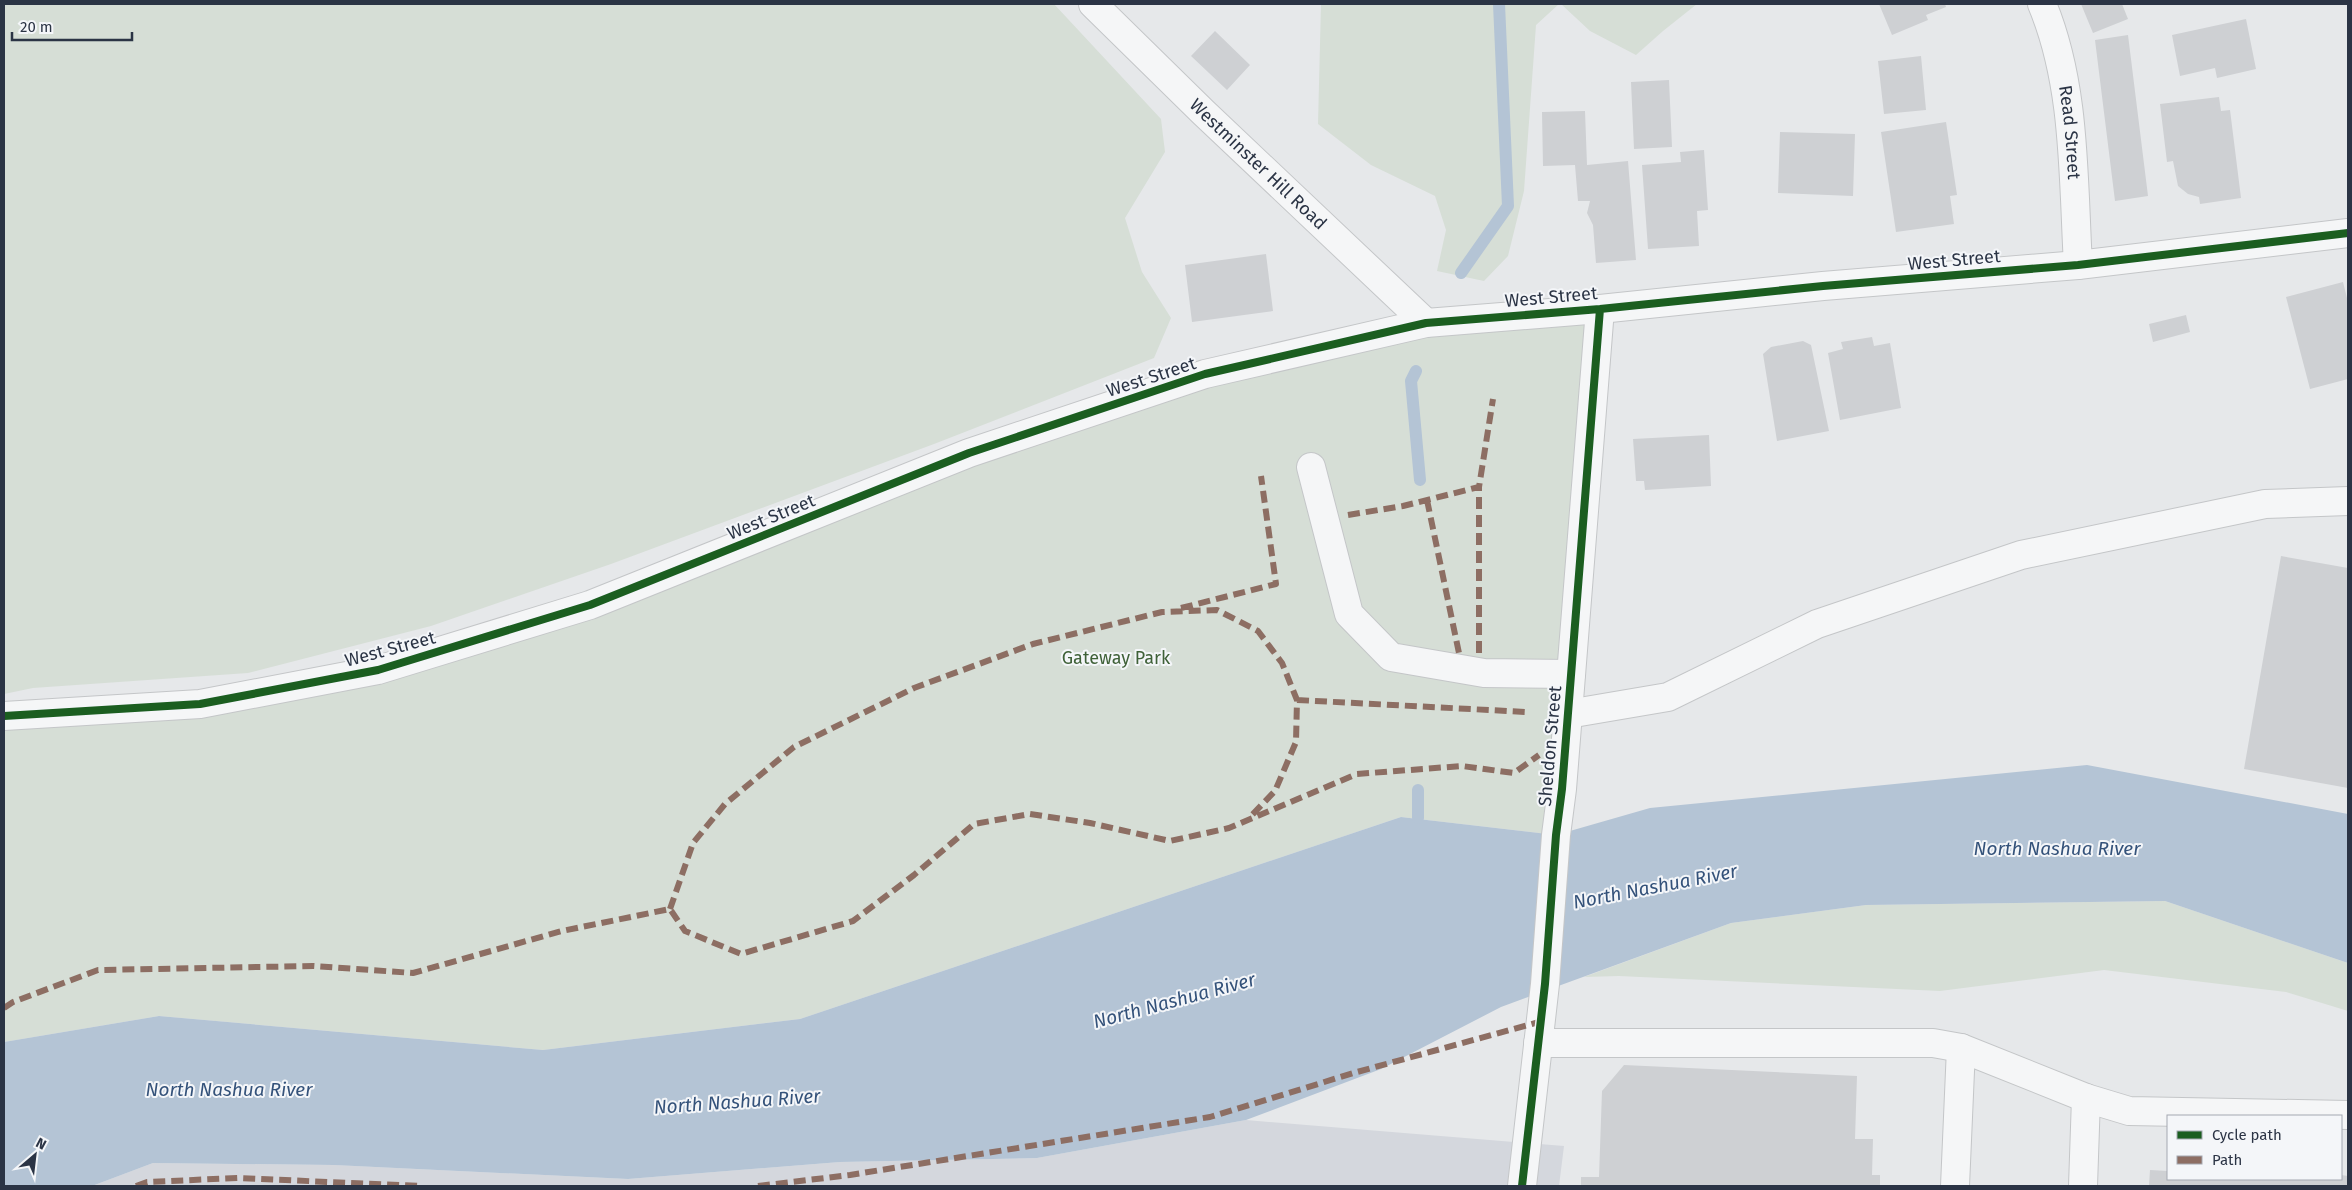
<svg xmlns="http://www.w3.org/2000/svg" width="2352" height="1190" viewBox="0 0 2352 1190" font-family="'Fira Sans',sans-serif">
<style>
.built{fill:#d4d7dd}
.green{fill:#d6ded6}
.water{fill:#b4c4d5}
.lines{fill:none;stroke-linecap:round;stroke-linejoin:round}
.stream{stroke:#b4c4d5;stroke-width:12}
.building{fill:#ced0d3}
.minor-casing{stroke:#c4c6c8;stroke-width:30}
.minor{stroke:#f5f6f7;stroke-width:28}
.quiet{stroke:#8d6e63;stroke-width:6;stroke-dasharray:12 6;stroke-linecap:butt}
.cycleway-casing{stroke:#f4f6f9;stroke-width:11}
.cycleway{stroke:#1b5e20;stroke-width:8}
.labels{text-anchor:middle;stroke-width:4;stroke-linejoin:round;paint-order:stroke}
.street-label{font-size:18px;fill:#2b3445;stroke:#f4f6f9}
.park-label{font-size:18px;fill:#3f6138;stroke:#f4f6f9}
.water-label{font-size:19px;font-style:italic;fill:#34527a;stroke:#f4f6f9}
</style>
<rect width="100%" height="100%" fill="#e6e8ea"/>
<path class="built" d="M1246 1120 1564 1146 1559 1186H92L153 1163 334 1165 628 1179 840 1162 1037 1158Z"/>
<path class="green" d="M4 4H1054L1161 119 1165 152 1125 218 1142 272 1171 318 1154 358 934 444 611 564 431 626 248 673 33 688 4 694Z
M1321 4H1559L1536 25 1524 191 1508 256 1484 281 1437 271 1446 230 1435 196 1371 165 1318 124Z
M1561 4H1697L1663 31 1636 55 1590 31Z
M1600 309 1556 835 1401 817 800 1019 543 1050 159 1016 4 1042V716L378 670 969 453 1426 323Z
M2165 901 2348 963V1011L2286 992 2104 970 1940 991 1619 976 1584 977 1731 923 1866 905Z"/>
<path class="water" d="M2087 765 2348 814V963L2165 901 1866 905 1731 923 1501 1007 1381 1069 1246 1120 1037 1158 840 1162 628 1179 334 1165 153 1163 92 1186H4V1042L159 1016 543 1050 800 1019 1401 817 1556 835 1650 808Z"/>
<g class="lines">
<path class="stream" d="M1461 273 1508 206 1499 4
M1416 371 1411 381 1420 480
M1418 790V818"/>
</g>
<path class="building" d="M1879 4H1945L1946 7 1926 15 1928 20 1892 35Z
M2081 4H2122L2128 19 2093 33Z
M2246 19 2256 69 2217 78 2215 68 2180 76 2172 35Z
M1215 31 1250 65 1227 90 1191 56Z
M2128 35 2148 196 2115 201 2095 40Z
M1921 56 1926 110 1884 114 1878 61Z
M1669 80 1672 147 1634 149 1631 82Z
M2219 97 2221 111 2230 110 2241 198 2200 204 2199 197 2188 194 2178 186 2173 161 2167 162 2160 104Z
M1585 111 1587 165 1628 161 1636 260 1596 263 1593 225 1587 213 1590 201H1578L1575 165 1543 166 1542 112Z
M1946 122 1957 195 1950 196 1954 224 1896 232 1881 132Z
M1780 132 1855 134 1853 196 1778 193Z
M1704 150 1708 210 1697 211 1699 246 1648 249 1642 165 1681 162 1680 152Z
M1266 254 1273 311 1192 322 1185 265Z
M2343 282 2348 302V379L2310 389 2286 297Z
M2186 315 2190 332 2153 342 2149 324Z
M1872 337 1874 346 1890 343 1901 408 1840 420 1828 353 1843 349 1841 342Z
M1803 341 1811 345 1829 431 1777 441 1763 354 1771 347Z
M1709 435 1711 486 1645 490 1644 481H1636L1633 439Z
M2281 556 2348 568V788L2244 769Z
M1624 1065 1857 1076 1855 1139H1873L1872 1175H1880V1186H1581V1177H1599L1602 1091Z
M2150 1170 2168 1171V1179H2341V1175L2348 1176V1186H2149Z"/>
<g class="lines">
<defs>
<g id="minor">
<path id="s1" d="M1093 4 1203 112 1426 323"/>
<path id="s2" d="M2042 4C2076 85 2073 178 2078 265"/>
<path d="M1311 467 1349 614 1391 657 1484 673 1571 674"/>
<path d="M1568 714 1668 697 1817 624 2021 555 2265 504 2348 501"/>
<path d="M4 716 200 704 378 670 590 605 969 453 1205 374 1426 323 1600 309 1823 286 2078 265 2348 233"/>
<path d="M1538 1043H1933L1961 1048 2086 1098 2129 1111 2348 1115"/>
<path d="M1522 1186 1545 984 1556 835 1562 789 1600 309"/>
<path d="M1955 1186 1961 1048"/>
<path d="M2083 1186 2086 1098"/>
</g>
</defs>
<use href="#minor" class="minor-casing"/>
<use href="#minor" class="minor"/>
<path class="quiet" d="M1427 500 1460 658
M1348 515 1403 506 1479 487 1493 399
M1181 608 1276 584 1261 476
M1479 653V487
M1297 700 1527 712
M670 909 693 843 725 804 794 747 914 688 1033 644 1162 612 1217 610 1258 631 1282 663 1297 700 1296 742 1275 791 1251 816
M4 1008 13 1002 98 970 313 966 413 973 562 931 670 909 685 931 741 954 853 921 914 875 974 824 1030 814 1090 823 1170 841 1229 828 1357 774 1462 766 1514 773 1539 755
M136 1186 147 1182 238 1178 420 1186
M758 1186 850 1175 1210 1117 1357 1072 1539 1022"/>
<defs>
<path id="cycleway" d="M4 716 200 704 378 670 590 605 969 453 1205 374 1426 323 1600 309 1823 286 2078 265 2348 233
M1522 1186 1545 984 1556 835 1562 789 1600 309"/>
</defs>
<use href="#cycleway" class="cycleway-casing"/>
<use href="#cycleway" class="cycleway"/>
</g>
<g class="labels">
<g class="street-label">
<text dy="6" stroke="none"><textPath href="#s2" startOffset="132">Read Street</textPath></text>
<text dy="6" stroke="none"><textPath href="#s1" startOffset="230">Westminster Hill Road</textPath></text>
<text transform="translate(1954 260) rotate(-5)" y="6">West Street</text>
<text transform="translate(1551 297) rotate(-5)" y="6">West Street</text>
<text transform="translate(1151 377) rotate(-18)" y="6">West Street</text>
<text transform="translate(771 517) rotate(-22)" y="6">West Street</text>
<text transform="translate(390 649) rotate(-15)" y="6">West Street</text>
<text transform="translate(1550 746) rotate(-85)" y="6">Sheldon Street</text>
</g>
<g class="park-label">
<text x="1116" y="664">Gateway Park</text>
</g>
<g class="water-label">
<text x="2057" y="855">North Nashua River</text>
<text transform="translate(1655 886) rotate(-11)" y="7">North Nashua River</text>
<text transform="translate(1174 1000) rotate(-15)" y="7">North Nashua River</text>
<text x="229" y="1096">North Nashua River</text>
<text transform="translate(737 1101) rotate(-4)" y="7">North Nashua River</text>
</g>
</g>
<rect width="2352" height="1190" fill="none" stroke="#2b3445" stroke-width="10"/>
<rect x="2167" y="1115" width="175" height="65" fill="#f4f6f9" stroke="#a4a8b1"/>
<rect x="2177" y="1131" width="25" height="8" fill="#1b5e20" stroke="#a4a8b1"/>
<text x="2212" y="1140" font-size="15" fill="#2b3445">Cycle path</text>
<rect x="2177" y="1156" width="25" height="8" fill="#8d6e63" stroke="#a4a8b1"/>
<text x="2212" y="1165" font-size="15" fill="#2b3445">Path</text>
<g transform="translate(35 1155) rotate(28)" stroke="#f4f6f9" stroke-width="4" paint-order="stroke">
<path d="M0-4L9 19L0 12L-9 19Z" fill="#2b3445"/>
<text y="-8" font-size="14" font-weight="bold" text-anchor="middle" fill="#2b3445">N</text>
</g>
<path d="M12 32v8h120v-8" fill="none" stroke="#2b3445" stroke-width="2.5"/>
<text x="20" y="32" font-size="15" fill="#2b3445" stroke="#f4f6f9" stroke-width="4" paint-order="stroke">20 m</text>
</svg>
